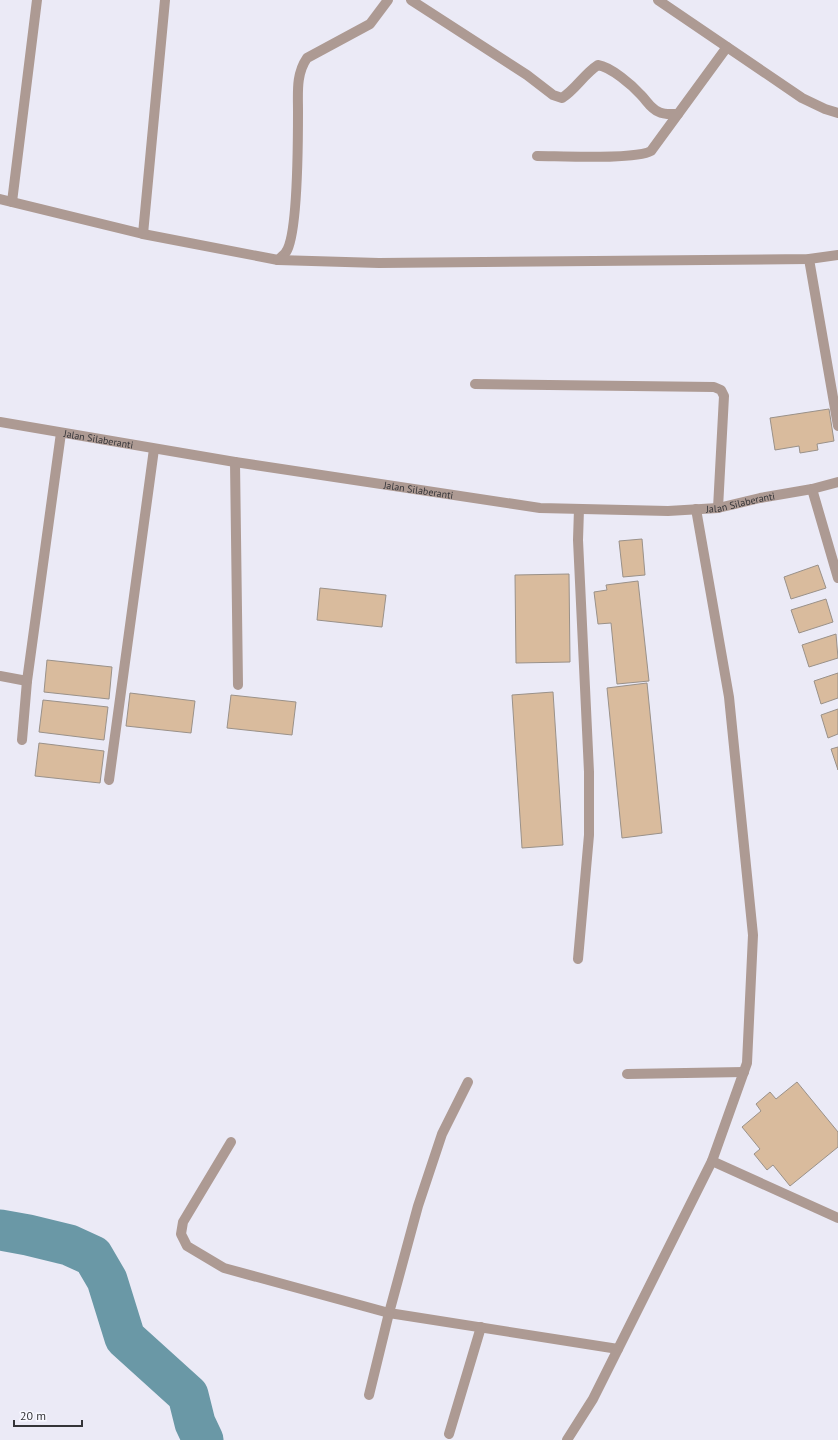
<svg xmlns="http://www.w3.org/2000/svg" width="838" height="1440" viewBox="0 0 838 1440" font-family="'PT Sans',sans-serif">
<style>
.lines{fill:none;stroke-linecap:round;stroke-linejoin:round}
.river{stroke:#6a98a6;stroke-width:41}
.building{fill:#d9bb9d;stroke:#9a9189}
.minor{stroke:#ad9a93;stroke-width:10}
.labels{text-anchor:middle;stroke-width:3.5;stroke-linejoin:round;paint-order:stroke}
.street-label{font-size:10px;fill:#343438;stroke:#f8f8ff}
</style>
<rect width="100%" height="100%" fill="#ebeaf6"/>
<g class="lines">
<path class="river" d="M0 1230 28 1235 69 1245 93 1256 107 1280 125 1338 188 1395 195 1423 203 1440"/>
</g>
<path class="building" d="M829 409 834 441 817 444 818 450 800 453 799 446 775 450 770 418Z
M642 539 645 575 623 577 619 541Z
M818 565 826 588 791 599 784 577Z
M569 574 570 662 516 663 515 575Z
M638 581 649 681 617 684 611 623 598 624 594 592 607 590 606 585Z
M320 588 386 595 382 627 317 620Z
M826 599 833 622 799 633 791 610Z
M836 634 838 658 809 667 802 645Z
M47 660 112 667 109 699 44 692Z
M838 673V698L821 704 814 681Z
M647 683 662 833 622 838 607 688Z
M553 692 563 845 522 848 512 695Z
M130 693 195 701 191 733 126 726Z
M231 695 296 702 292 735 227 728Z
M43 700 108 707 104 740 39 732Z
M838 709V734L828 738 821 715Z
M39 743 104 751 100 783 35 776Z
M838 747V770L831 749Z
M797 1082 838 1132V1147L790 1186 773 1165 767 1170 754 1154 760 1149 742 1127 761 1111 756 1104 770 1092 776 1099Z"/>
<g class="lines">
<g class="minor">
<path d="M411 0 527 75 553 95 562 98C576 89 584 74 598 65 611 67 632 85 641 95 648 102 650 108 659 112 664 115 672 114 678 114"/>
<path d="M658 0 802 98 825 109 838 113"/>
<path d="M537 156C559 156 635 160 651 151L727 47"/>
<path d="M0 199 143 234 278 260C280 258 284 255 286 252 298 235 298 136 298 111 298 92 296 74 307 58L370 24 388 0"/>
<path d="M12 202 37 0"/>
<path d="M143 234 165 0"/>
<path d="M809 259 838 426"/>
<path d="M278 260 379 263 809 259 838 255"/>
<path d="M475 384 714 387 721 390 724 396 718 508"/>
<path id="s1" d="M0 422 235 462 540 508 668 511 718 508 760 498 812 489 838 482"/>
<path d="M235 462 238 685"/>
<path d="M812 489 838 578"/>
<path d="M0 676 27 681"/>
<path d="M22 740 27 681 61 433"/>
<path d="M109 780 154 449"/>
<path d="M578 959 589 835V772L578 540 579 509"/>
<path d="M627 1074 744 1072"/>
<path d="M468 1082 442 1134 418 1206 389 1313 618 1349"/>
<path d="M231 1142 183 1222 181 1234 187 1246 224 1268 389 1313 369 1395"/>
<path d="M712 1161 838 1218"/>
<path d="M449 1434 481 1327"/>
<path d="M567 1440 593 1399 712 1161 747 1063 753 935 729 697 696 509"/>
</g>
</g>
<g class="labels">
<g class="street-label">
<text dy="4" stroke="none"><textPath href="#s1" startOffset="100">Jalan Silaberanti</textPath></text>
<text dy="4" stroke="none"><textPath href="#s1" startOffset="424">Jalan Silaberanti</textPath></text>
<text dy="4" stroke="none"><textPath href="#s1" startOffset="748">Jalan Silaberanti</textPath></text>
</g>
</g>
<path d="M14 1420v6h68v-6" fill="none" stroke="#343438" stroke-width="2"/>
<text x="20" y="1420" font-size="12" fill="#343438" stroke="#f8f8ff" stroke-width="3" paint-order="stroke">20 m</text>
</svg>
